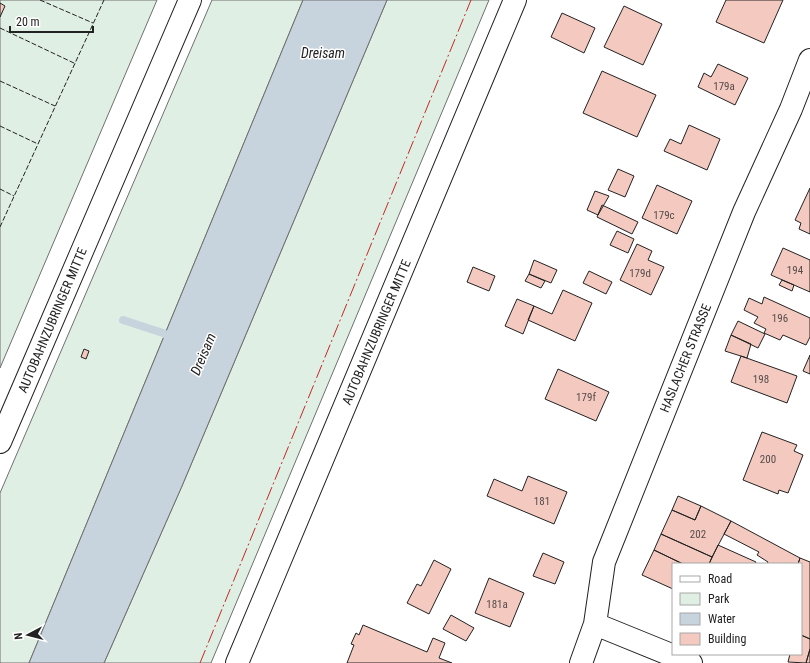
<svg xmlns="http://www.w3.org/2000/svg" width="810" height="663" viewBox="0 0 810 663" font-family="'Roboto Condensed',sans-serif">
<style>
.green{fill:#e0efe3;stroke:#6f6f6f}
.water{fill:#c7d3dd;stroke:#6f6f6f}
.lines{fill:none;stroke-linecap:round;stroke-linejoin:round}
.stream{stroke:#c7d3dd;stroke-width:8}
.building{fill:#f3c9c0;stroke:#222}
.street-casing{stroke:#222;stroke-width:24}
.highway-casing{stroke:#222;stroke-width:24}
.street{stroke:#fff;stroke-width:22}
.highway{stroke:#fff;stroke-width:22}
.fence{stroke:#222;stroke-width:1;stroke-dasharray:5 2;stroke-linecap:butt}
.power{stroke:#c62828;stroke-width:1;stroke-dasharray:14 3 2 3;stroke-linecap:butt}
.labels{text-anchor:middle;stroke-width:3;stroke-linejoin:round;paint-order:stroke}
.number-label{font-size:11px;fill:#564c4a}
.street-label{font-size:13px;fill:#222;stroke:#fff}
.water-label{font-size:14px;font-style:italic;fill:#222;stroke:#fff}
</style>
<rect width="100%" height="100%" fill="#fff"/>
<path class="green" d="M0 0H157L0 368Z
M212 0H303L29 663H0V493Z
M387 0H489L211 663H104L182 486Z"/>
<path class="water" d="M303 0H387L182 486 104 663H29Z"/>
<g class="lines">
<path class="stream" d="M123 320 163 333 174 339"/>
</g>
<path class="building" d="M726 0H783L764 43 716 22Z
M0 3 5 6 0 17Z
M624 6 662 24 643 65 604 47Z
M562 13 595 28 584 53 551 37Z
M718 64 748 78 735 105 698 87 704 73 711 77Z
M602 71 656 95 637 137 583 113Z
M689 125 720 139 707 170 664 151 670 139 681 144Z
M618 169 634 176 625 197 608 190Z
M657 185 692 201 677 234 642 218Z
M810 188V234L799 229 801 223 795 220Z
M595 191 609 196 598 215 587 210Z
M602 205 638 222 632 234 597 217Z
M617 231 634 239 628 253 610 245Z
M637 244 652 251 648 260 664 267 651 295 620 280Z
M783 248 810 260V292L771 275Z
M534 260 557 270 551 283 529 274Z
M473 267 495 276 489 291 467 282Z
M589 271 612 282 606 294 583 283Z
M529 274 545 281 541 288 525 281Z
M782 280 794 285 792 291 779 285Z
M563 290 592 303 575 341 528 320 534 306 552 314Z
M764 297 810 318V337L806 345 783 335 780 340 764 333 766 329 754 323 758 317 744 310 749 298 762 304Z
M517 299 534 306 523 334 505 326Z
M738 321 765 334 758 348 731 335Z
M731 335 751 344 747 358 725 351Z
M84 349 89 351 86 359 81 357Z
M810 355V374L803 371Z
M741 356 797 376 787 403 731 382Z
M558 369 609 392 596 421 545 399Z
M762 432 797 445 794 451 803 455 788 493 779 490 778 494 743 480Z
M528 476 567 492 554 524 487 496 494 479 522 491Z
M678 496 701 506 695 520 672 510Z
M701 506 731 521 712 557 661 534 672 510 695 520Z
M731 521 800 558 798 564H767L768 562 757 555 759 552 724 534Z
M661 534 712 557 709 564H683L654 550Z
M718 545 756 562 755 564H709Z
M654 550 683 564H673V589L642 575Z
M543 553 564 562 555 584 533 576Z
M800 558 810 562V639L801 635V564H798Z
M434 560 451 569 429 614 407 603 417 584 421 586Z
M489 578 524 593 510 627 475 613Z
M451 615 474 628 466 641 443 629Z
M363 625 427 652 433 638 445 643 439 658 452 663H347L354 645 351 644 356 633 359 635Z
M801 635 810 639V649L806 663 788 662 790 654H801Z
M810 649V663H806Z"/>
<g class="lines">
<defs>
<path id="street" d="M595 624 691 663
M581 663 595 624 604 562 744 212 791 109 810 60"/>
<path id="highway" d="M0 442 190 0
M237 663 515 0"/>
</defs>
<use href="#street" class="street-casing"/>
<use href="#highway" class="highway-casing"/>
<use href="#street" class="street"/>
<use href="#highway" class="highway"/>
<path class="fence" d="M40 0 93 23
M0 28 76 64
M0 81 55 106
M0 126 38 144
M0 189 14 196
M0 227 104 0"/>
<path class="power" d="M200 663 471 0"/>
</g>
<g class="labels">
<g class="number-label">
<text x="724" y="90">179a</text>
<text x="664" y="219">179c</text>
<text x="795" y="274">194</text>
<text x="640" y="277">179d</text>
<text x="780" y="322">196</text>
<text x="761" y="383">198</text>
<text x="586" y="401">179f</text>
<text x="768" y="463">200</text>
<text x="542" y="505">181</text>
<text x="698" y="538">202</text>
<text x="497" y="608">181a</text>
</g>
<g class="street-label">
<text transform="translate(52 320) rotate(-67)" y="5">AUTOBAHNZUBRINGER MITTE</text>
<text transform="translate(376 332) rotate(-67)" y="5">AUTOBAHNZUBRINGER MITTE</text>
<text transform="translate(685 358) rotate(-68)" y="5">HASLACHER STRASSE</text>
</g>
<g class="water-label">
<text x="323" y="58">Dreisam</text>
<text transform="translate(203 354) rotate(-67)" y="5">Dreisam</text>
</g>
</g>
<rect x="672" y="563" width="130" height="92" fill="#ffffff" stroke="#a7a7a7"/>
<rect x="680" y="576" width="20" height="6" fill="#ffffff" stroke="#a7a7a7"/>
<text x="708" y="583" font-size="12" fill="#222222">Road</text>
<rect x="680" y="593" width="20" height="12" fill="#e0efe3" stroke="#a7a7a7"/>
<text x="708" y="603" font-size="12" fill="#222222">Park</text>
<rect x="680" y="613" width="20" height="12" fill="#c7d3dd" stroke="#a7a7a7"/>
<text x="708" y="623" font-size="12" fill="#222222">Water</text>
<rect x="680" y="633" width="20" height="12" fill="#f3c9c0" stroke="#a7a7a7"/>
<text x="708" y="643" font-size="12" fill="#222222">Building</text>
<g transform="translate(28 635) rotate(263)" stroke="#ffffff" stroke-width="3" paint-order="stroke">
<path d="M0-3L7 15L0 10L-7 15Z" fill="#222222"/>
<text y="-6" font-size="11" font-weight="bold" text-anchor="middle" fill="#222222">N</text>
</g>
<path d="M10 26v6h83v-6" fill="none" stroke="#222222" stroke-width="2"/>
<text x="16" y="26" font-size="12" fill="#222222" stroke="#ffffff" stroke-width="3" paint-order="stroke">20 m</text>
</svg>
